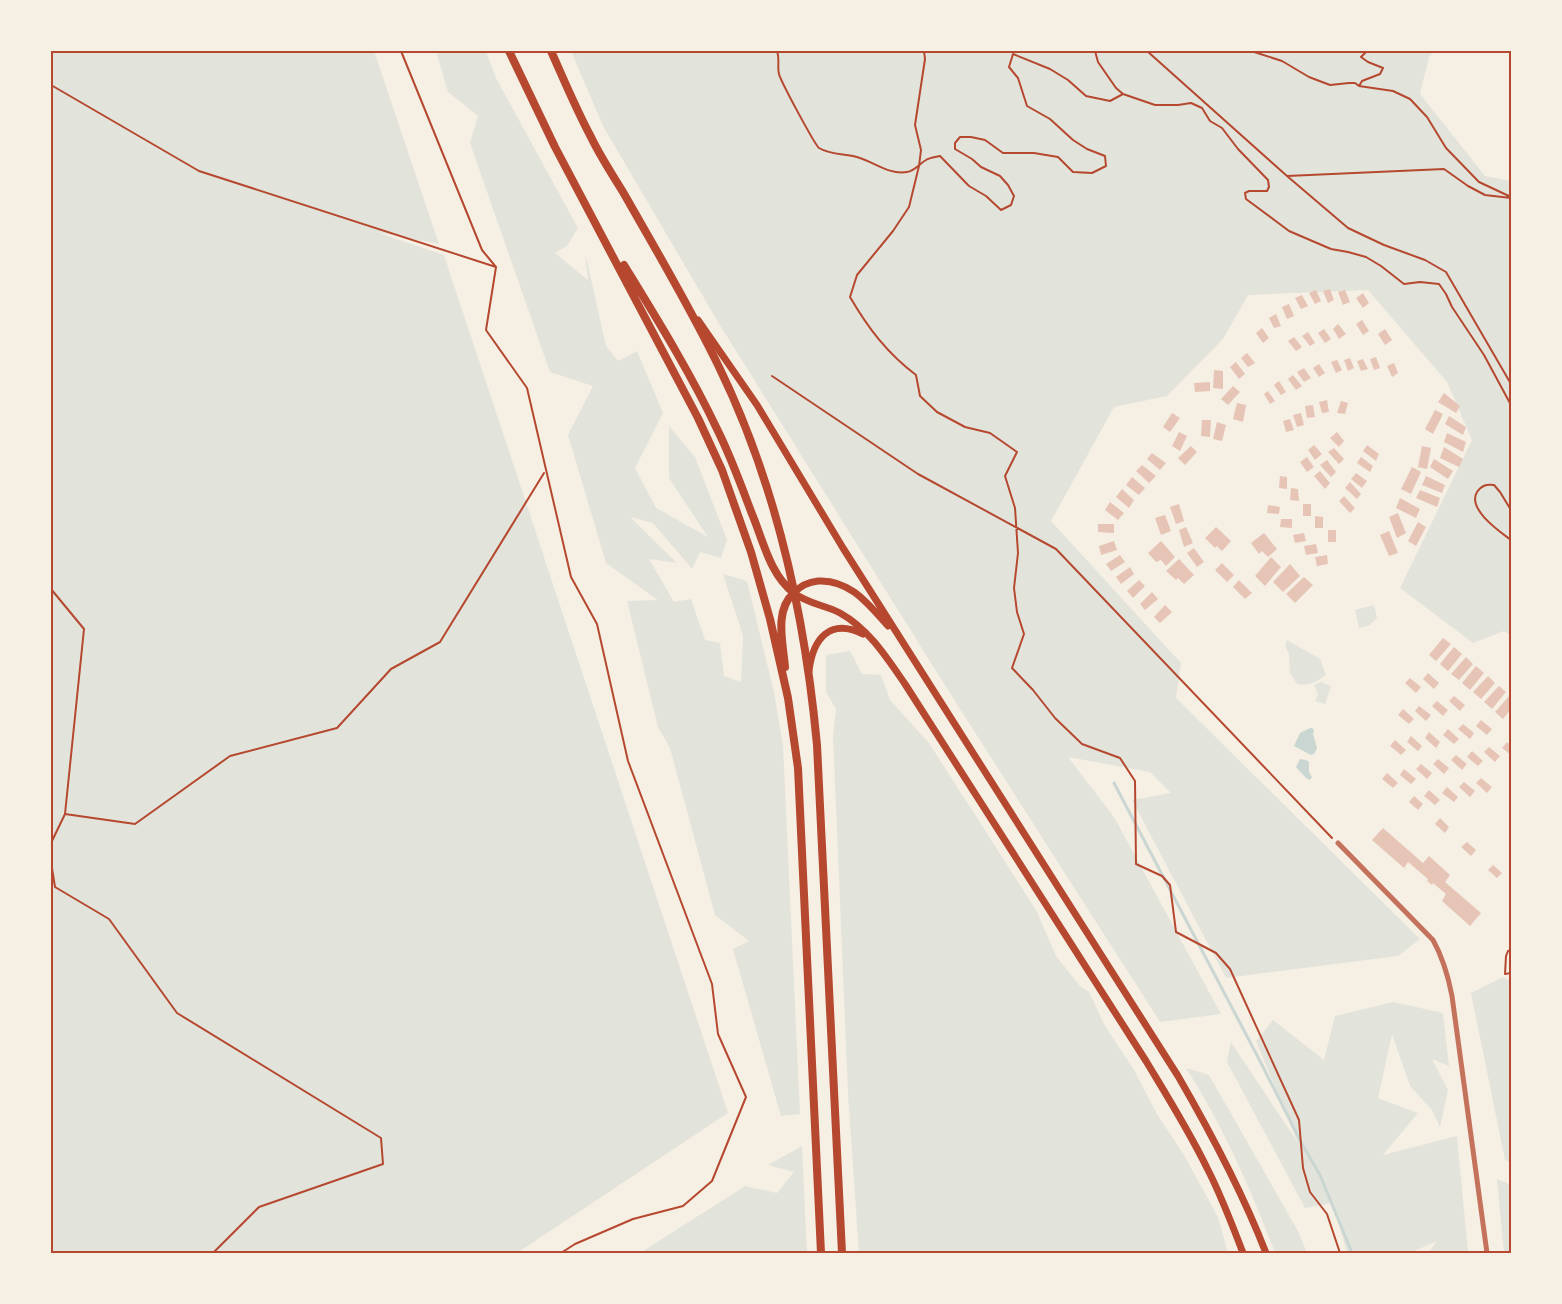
<svg xmlns="http://www.w3.org/2000/svg" width="1562" height="1304" viewBox="0 0 1562 1304" font-family="Poppins,sans-serif">
<style>
.green{fill:#e2e4dc}
.water{fill:#c9d6d2}
.lines{fill:none;stroke-linecap:round;stroke-linejoin:round}
.stream{stroke:#c9d6d2;stroke-width:3}
.building{fill:#e6c5b7}
.path{stroke:#b5482f;stroke-width:2}
.minor{stroke:#c5725c;stroke-width:5}
.secondary{stroke:#b5482f;stroke-width:7}
.primary{stroke:#b5482f;stroke-width:8}
.neatline{fill:none;stroke:#b5482f;stroke-width:2}
</style>
<rect width="100%" height="100%" fill="#f6efe4"/>
<path class="green" d="M51 51H374L439 244 376 232 444 255 728 1113 517 1253H51Z
M436 51H486L496 78 578 228 567 246 555 253 588 280 585 252 606 346 618 361 637 351 663 413 635 468 656 508 708 537 669 478V426L695 457 727 540 721 558 700 552 692 569 653 523 630 517 677 563 649 559 674 602 691 599 705 640 720 643 724 676 741 682 743 636 723 574 747 581 774 692 783 745 800 1114 781 1116 733 949 749 941 715 915 670 748 658 727 627 601 658 600 606 563 568 435 593 386 550 372 470 143 478 116 448 92Z
M571 51H1435L1429 57 1420 94 1485 176 1511 181V636L1504 631 1473 643 1400 588 1472 440 1447 382 1368 290 1248 295 1223 339 1167 396 1114 407 1051 521 1181 663 1176 698 1420 939 1398 956 1226 978 1132 800 1171 793 1150 772 1068 757 1114 817 1221 1014 1160 1022 951 695 718 322 603 126Z
M1374 605 1377 618 1370 625 1359 628 1355 610Z
M1287 640 1320 659 1326 675C1316 682 1309 686 1297 684L1290 673 1289 654 1285 646Z
M850 651 862 674 881 675 890 700 929 743 1036 910 1056 956 1080 986 1089 992 1105 1026 1134 1070 1157 1114 1184 1155 1218 1217 1228 1253H859L848 1094 833 736 836 709 826 692V655Z
M1321 682 1331 686 1325 704 1315 701 1318 694 1314 685Z
M1503 977 1511 981V1163L1505 1160 1471 993Z
M1393 1002 1443 1013 1449 1066 1432 1059 1448 1090 1440 1127 1432 1110 1410 1086 1392 1034 1378 1098 1418 1113 1383 1155 1457 1136 1468 1253H1428L1437 1241 1410 1253H1347L1333 1203 1305 1208 1227 1062 1231 1042 1298 1143 1256 1041 1273 1020 1324 1060 1335 1016Z
M1186 1068 1209 1075 1299 1233 1307 1253H1275C1251 1189 1223 1126 1186 1068Z
M802 1146 807 1253H640L745 1186 777 1193 794 1172 768 1165Z
M1497 1179 1511 1185V1253H1504Z"/>
<path class="water" d="M1310 728H1312L1314 730 1313 734 1317 748 1314 754 1311 755 1294 746 1300 733Z
M1300 759 1306 760 1309 762V772L1312 777 1310 780 1306 778 1296 767Z"/>
<g class="lines">
<path class="stream" d="M1114 783 1260 1061 1302 1144 1320 1175 1352 1253"/>
</g>
<path class="building" d="M1330 289 1334 300 1328 303 1323 291Z
M1316 290 1321 301 1315 304 1309 293Z
M1345 290 1350 302 1343 305 1338 292Z
M1363 293 1369 303 1363 308 1356 298Z
M1302 295 1308 306 1301 309 1295 298Z
M1289 304 1294 316 1287 319 1282 307Z
M1276 314 1281 326 1274 328 1269 318Z
M1362 320 1369 331 1363 335 1356 324Z
M1338 324 1346 334 1339 339 1333 329Z
M1262 328 1269 338 1263 343 1256 333Z
M1324 329 1331 339 1325 343 1318 333Z
M1385 329 1392 340 1385 345 1378 334Z
M1308 332 1315 343 1310 346 1302 336Z
M1294 337 1302 347 1296 351 1288 341Z
M1247 353 1255 363 1248 367 1241 358Z
M1376 357 1380 368 1374 370 1370 359Z
M1350 358 1354 368 1348 371 1344 360Z
M1363 359 1368 369 1361 371 1357 361Z
M1337 360 1342 370 1336 373 1331 362Z
M1236 362 1245 374 1239 379 1230 367Z
M1394 363 1398 373 1392 377 1387 366Z
M1319 364 1325 373 1319 377 1313 368Z
M1304 368 1311 378 1304 382 1297 372Z
M1214 370 1223 371V389L1213 388Z
M1293 375 1302 386 1296 390 1288 379Z
M1279 381 1286 392 1281 395 1274 385Z
M1210 382V391L1195 392 1194 383Z
M1233 386 1240 392 1228 405 1221 399Z
M1268 391 1275 401 1270 404 1264 394Z
M1444 393 1460 406 1456 413 1438 402Z
M1327 400 1329 412 1322 413 1319 402Z
M1341 401 1348 403 1345 414 1337 413Z
M1237 403 1246 405 1243 422 1233 419Z
M1313 405 1315 417 1307 418 1305 406Z
M1435 410 1443 414 1433 434 1425 429Z
M1172 413 1180 418 1170 432 1163 427Z
M1301 413 1304 425 1297 427 1293 415Z
M1449 416 1466 427 1463 435 1445 424Z
M1290 419 1294 430 1286 432 1283 421Z
M1202 420H1211L1210 437 1201 436Z
M1217 422 1226 425 1222 441 1213 439Z
M1179 432 1187 436 1180 451 1172 446Z
M1337 432 1344 441 1339 447 1330 438Z
M1447 433 1466 442 1463 452 1444 442Z
M1314 445 1322 454 1315 460 1308 450Z
M1367 445 1379 454 1376 461 1363 451Z
M1191 446 1197 452 1185 465 1178 458Z
M1422 446 1431 448 1427 469 1418 467Z
M1444 447 1463 459 1459 467 1440 458Z
M1334 448 1344 459 1339 464 1328 452Z
M1152 453 1166 463 1160 470 1147 459Z
M1307 457 1314 467 1307 472 1300 462Z
M1361 457 1373 466 1370 472 1357 463Z
M1434 459 1453 471 1448 479 1430 467Z
M1327 460 1336 472 1331 477 1320 465Z
M1142 465 1156 476 1149 483 1136 471Z
M1412 467 1421 472 1411 494 1401 489Z
M1320 471 1330 483 1325 489 1314 476Z
M1356 473 1367 481 1362 488 1351 479Z
M1280 476 1287 477V489L1279 488Z
M1426 476 1445 485 1442 493 1422 485Z
M1132 477 1145 488 1139 495 1126 485Z
M1350 482 1361 494 1357 499 1345 488Z
M1291 488 1298 489 1299 501 1290 500Z
M1122 489 1134 500 1129 508 1116 497Z
M1420 490 1440 498 1437 507 1416 498Z
M1344 496 1355 508 1350 513 1339 501Z
M1400 498 1420 509 1416 518 1396 508Z
M1110 502 1124 513 1118 520 1105 510Z
M1179 504 1184 521 1176 524 1170 507Z
M1303 504H1311V516H1303Z
M1268 505 1280 507 1279 514 1267 513Z
M1398 513 1406 533 1397 538 1389 517Z
M1165 515 1171 531 1161 535 1155 518Z
M1315 516 1323 517V528H1315Z
M1281 519H1292V528L1280 527Z
M1418 522 1426 527 1416 546 1408 541Z
M1098 524H1114V533L1098 532Z
M1186 527 1193 543 1184 547 1179 530Z
M1216 527 1231 541 1222 551 1217 546 1215 548 1205 538Z
M1328 530H1336V542H1328Z
M1389 531 1398 553 1389 556 1380 535Z
M1264 533 1277 549 1268 557 1262 551 1259 554 1251 543Z
M1304 533 1306 541 1295 543 1293 535Z
M1114 541 1117 550 1101 555 1099 546Z
M1161 541 1175 557 1166 566 1161 560 1156 562 1148 553Z
M1316 544 1318 553 1306 555 1304 546Z
M1194 548 1204 562 1197 567 1187 553Z
M1120 555 1125 562 1111 571 1106 564Z
M1327 555 1328 564 1317 566 1315 557Z
M1271 557 1281 567 1265 586 1255 576Z
M1179 559 1194 575 1184 584 1178 578 1176 580 1166 571Z
M1222 563 1234 575 1227 582 1215 570Z
M1290 564 1300 576 1283 592 1273 582Z
M1130 567 1134 574 1121 584 1116 577Z
M1304 577 1313 585 1295 603 1286 594Z
M1139 580 1145 586 1133 598 1127 591Z
M1239 580 1252 593 1245 599 1233 587Z
M1152 592 1158 599 1145 610 1140 604Z
M1165 605 1172 612 1160 623 1154 617Z
M1443 638 1451 644 1436 661 1429 655Z
M1454 647 1462 654 1448 671 1440 664Z
M1466 657 1473 664 1459 680 1451 674Z
M1476 666 1484 673 1470 690 1462 683Z
M1428 673 1439 683 1434 689 1423 679Z
M1488 676 1495 683 1481 699 1473 692Z
M1410 678 1421 687 1416 693 1405 683Z
M1499 686 1506 692 1492 709 1484 702Z
M1510 695 1511 709 1503 719 1495 712Z
M1454 696 1465 705 1460 711 1449 701Z
M1437 701 1448 710 1443 716 1432 706Z
M1419 706 1431 715 1426 721 1415 711Z
M1403 709 1414 719 1409 724 1398 715Z
M1481 720 1492 729 1487 735 1476 726Z
M1463 724 1474 733 1470 739 1458 729Z
M1448 729 1459 739 1454 744 1443 735Z
M1429 732 1440 742 1436 748 1425 738Z
M1411 736 1422 746 1418 751 1407 742Z
M1395 740 1406 750 1401 755 1390 746Z
M1507 742 1511 746V755L1502 748Z
M1489 747 1500 756 1495 762 1484 752Z
M1472 751 1483 761 1478 766 1467 757Z
M1456 755 1467 764 1462 770 1451 760Z
M1438 759 1449 768 1444 774 1433 764Z
M1421 764 1432 773 1427 779 1416 769Z
M1404 769 1416 779 1411 784 1400 775Z
M1387 773 1398 783 1393 788 1382 779Z
M1481 778 1492 787 1487 793 1476 783Z
M1464 782 1475 791 1470 797 1459 787Z
M1447 787 1458 797 1454 802 1442 793Z
M1429 790 1440 800 1435 805 1424 796Z
M1414 796 1423 804 1418 810 1409 802Z
M1440 818 1449 827 1445 833 1435 824Z
M1383 828 1423 863 1429 856 1450 875 1445 882 1481 913 1470 926 1442 901 1446 894 1433 883 1432 885 1427 881 1428 879 1408 862 1404 868 1372 840Z
M1467 842 1476 850 1471 856 1461 847Z
M1493 865 1502 873 1497 878 1488 870Z"/>
<g class="lines">
<path class="path" d="M401 51 482 250 496 267 486 330 527 388 571 577 597 624 628 761 712 984 718 1034 746 1097 712 1181 683 1206 633 1219 575 1244 561 1253
M777 51C780 59 777 67 779 74 781 82 815 145 819 148 832 156 847 153 860 158 875 163 890 175 907 172 915 171 919 164 926 160 929 158 936 157 940 156L969 186 986 196 1001 210 1011 205 1014 196 1008 185 1000 176 981 167 972 159 955 149V143L960 137H971L985 140 1003 153H1034L1058 157 1073 172 1092 173 1106 166 1105 156 1087 149 1073 140 1050 119 1027 106 1018 78 1009 67 1013 54 1050 69 1068 80 1086 96 1110 101 1123 94
M924 51 925 59 915 125 921 150 919 166 909 207 893 231 857 275 850 297C868 328 887 353 916 375L920 396 937 412 965 427 990 433 1017 452 1005 476 1015 508 1018 553 1014 588 1017 612 1024 634 1012 668 1033 690 1055 718 1082 744 1120 758 1135 781 1136 864 1162 876 1170 885 1176 932 1216 953 1230 969 1299 1120 1303 1168 1310 1192 1327 1214 1340 1253
M1095 51 1098 62 1116 88 1123 94 1155 105H1178L1191 103 1202 108 1210 121 1222 128 1238 149 1268 180 1269 187 1267 191H1249L1245 193 1246 199 1289 231 1331 249 1348 252 1366 257 1381 266 1404 284 1420 282 1439 284 1446 294 1452 307 1484 355 1511 405
M1147 51 1287 176 1348 228 1384 245 1425 260 1446 272 1511 384
M1251 51 1282 61 1309 77 1330 85 1349 83H1355L1359 86 1393 91 1410 99 1427 117 1446 148 1479 182 1511 197
M51 85 199 171 496 267
M1359 86 1362 81 1380 74 1383 68 1368 62 1361 57 1367 51
M1287 176 1444 169 1468 186 1485 195 1511 198
M772 376 918 474 1056 549 1332 838
M1511 510 1500 492 1494 485C1487 484 1482 485 1477 492 1467 509 1499 531 1511 540
M51 589 84 629 65 814 51 843
M65 814 135 824 230 756 337 728 391 669 440 642 544 473
M51 862 55 887 109 919 177 1013 381 1138 383 1164 259 1207 213 1253
M1511 950 1508 951 1506 956 1505 974 1511 973"/>
<path class="minor" d="M1338 843 1433 940C1443 958 1448 975 1452 996L1487 1253"/>
<path class="secondary" d="M698 320 757 405 843 548 1178 1076C1211 1133 1242 1191 1266 1253
M888 626C869 605 850 579 818 581 808 582 801 585 794 593 808 604 825 605 840 613 869 629 887 658 905 684L1146 1061C1167 1096 1189 1131 1207 1168 1221 1195 1232 1224 1243 1253
M809 671C813 638 830 618 863 634"/>
<path class="primary" d="M509 51 555 147 698 418 722 470 751 552 770 619 788 698 798 768 821 1253
M551 51C564 80 576 109 591 137 600 156 612 174 623 192 656 250 690 307 719 367 776 484 805 616 817 745L842 1253
M624 265C657 319 690 372 717 429 731 457 741 485 752 514 763 540 770 575 794 593
M785 667C783 643 774 610 794 593"/>
</g>
<rect width="1562" height="1304" fill="none" stroke="#f6efe4" stroke-width="105"/>
<rect x="52" y="52" width="1458" height="1200" class="neatline"/>
</svg>
